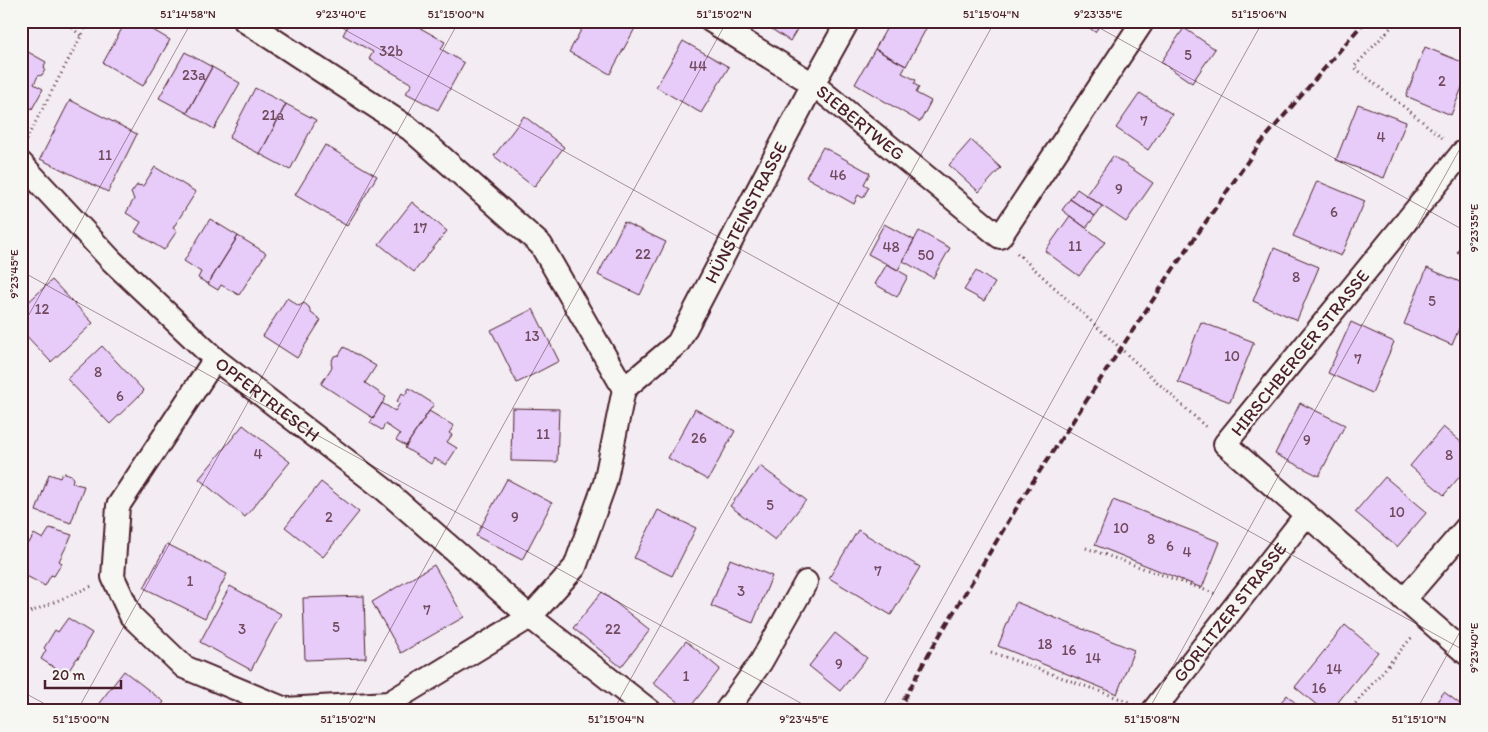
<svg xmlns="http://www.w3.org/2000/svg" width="1488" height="732" viewBox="0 0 1488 732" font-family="Itim,sans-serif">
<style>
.building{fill:#e7cbf9;stroke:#4a1f2b}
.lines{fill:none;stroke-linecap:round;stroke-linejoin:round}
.street-casing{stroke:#4a1f2b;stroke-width:26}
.path{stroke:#4a1f2b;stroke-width:3;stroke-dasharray:1 4;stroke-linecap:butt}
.street{stroke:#f6f6f2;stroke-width:22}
.rail{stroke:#4a1f2b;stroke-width:4;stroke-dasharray:8 4;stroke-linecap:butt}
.ticks{fill:none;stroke:#4a1f2b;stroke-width:1;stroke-opacity:0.45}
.labels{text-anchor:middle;stroke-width:4;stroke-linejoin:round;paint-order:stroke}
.number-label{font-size:15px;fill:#714a5e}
.street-label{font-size:18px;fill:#4a1f2b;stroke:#f6f6f2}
.neatline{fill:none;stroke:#4a1f2b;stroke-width:2}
.ticks-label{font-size:12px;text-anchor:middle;fill:#4a1f2b}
</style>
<rect width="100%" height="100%" fill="#f3edf3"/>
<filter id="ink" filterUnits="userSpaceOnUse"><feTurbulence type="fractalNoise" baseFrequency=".02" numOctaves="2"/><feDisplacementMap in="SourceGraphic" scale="10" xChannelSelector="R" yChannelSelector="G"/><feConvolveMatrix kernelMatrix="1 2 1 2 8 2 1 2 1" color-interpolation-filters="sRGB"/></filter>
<g filter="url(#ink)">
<path class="building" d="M126 21H138L170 40 143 86 103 63Z
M350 21H408L445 42 441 49 464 63 438 110 406 93 412 84 369 59 373 52 343 35Z
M586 21H639L610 74 569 52Z
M759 21H802L790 41Z
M896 21H916L927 27 906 66 875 49 890 22 894 25Z
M1080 21H1103L1095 32Z
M1184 28 1215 49 1192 83 1161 62Z
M683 41 729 67 701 113 656 87Z
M1425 47 1467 64V75L1451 115 1406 96Z
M21 48 46 62 44 66 45 70 42 75 38 76 34 84 43 89 32 109 21 103Z
M875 49 906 66 902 73 916 80 914 84 919 87 916 93 931 101 920 122 855 84Z
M185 52 212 67 187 113 159 98Z
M212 67 240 83 214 129 187 113Z
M255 88 286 104 260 154 229 138Z
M1140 93 1172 114 1148 150 1116 128Z
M70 100 137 134 108 192 40 159Z
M286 104 316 120 290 170 260 154Z
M1358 104 1406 122 1384 178 1336 160Z
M524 116 564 147 534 187 494 156Z
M971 140 1001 168 979 192 949 165Z
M325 145 377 176 347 226 295 195Z
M823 147 870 173 864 184 869 187 863 198 858 195 854 204 806 177Z
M1113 156 1153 183 1126 222 1086 195Z
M155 167 196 192 173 228 177 231 164 250 135 232 141 222 126 213 134 199 131 193 137 185 143 186Z
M1317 181 1365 201 1341 256 1293 236Z
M1077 189 1102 206 1095 216 1070 199Z
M1070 199 1095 216 1086 228 1062 210Z
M412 202 447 231 414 272 379 244Z
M1070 216 1105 242 1079 276 1045 251Z
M210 219 238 236 208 284 198 278 201 272 184 261Z
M624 222 666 242 640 295 598 275Z
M884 224 914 240 898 270 868 254Z
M919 231 950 248 933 278 903 261Z
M1467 232V257L1457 252Z
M238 236 266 253 239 295 221 285 218 290 208 284Z
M1274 248 1319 267 1297 320 1253 301Z
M887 264 908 276 897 297 875 284Z
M1427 268 1467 285V310L1452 345 1404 324Z
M976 271 995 283 984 301 964 290Z
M52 280 93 323 51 362 21 330V309Z
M21 286 28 293 21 300Z
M287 298 299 306 304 303 309 307 311 313 321 320 297 358 263 336Z
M533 309 559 361 517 383 491 330Z
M1201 322 1254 342 1230 402 1178 382Z
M1351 322 1394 342 1372 393 1328 373Z
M102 346 144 391 110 424 67 379Z
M344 347 376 366 365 383 386 397 373 418 321 384 332 367 331 363 334 356 339 355Z
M409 388 434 404 406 446 396 440 400 434 385 424 382 430 370 423 382 403 395 411 400 403 397 401 402 393 405 395Z
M1300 403 1345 425 1319 476 1275 454Z
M512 408 559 409 557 462 511 461Z
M695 409 735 431 708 480 668 458Z
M429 411 454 426 449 433 452 435 447 442 457 448 446 465 434 458 431 464 405 448Z
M243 425 290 462 245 517 199 479Z
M1443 427 1467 447V468L1444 495 1410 466Z
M760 466 806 500 775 540 730 506Z
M65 473 71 475 73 479 72 483 84 486 71 523 36 511 49 474 60 478 61 475Z
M1385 477 1427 512 1397 547 1355 512Z
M507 479 552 503 522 560 476 536Z
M321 482 359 512 323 557 285 527Z
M1113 500 1220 542 1202 588 1095 545Z
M658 510 696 528 672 576 634 558Z
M50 528 72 535 59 561 62 563 54 576 51 575 45 586 21 573V541L23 539 29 543 34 534 43 539Z
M858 530 920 567 891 615 829 578Z
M167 544 227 574 205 618 144 588Z
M730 559 772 576 753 623 711 606Z
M434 565 464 617 401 653 372 602Z
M230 586 281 614 251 670 200 642Z
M602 592 650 630 621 667 573 628Z
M364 596 366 658 305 660 303 598Z
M1016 602 1134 650 1117 694 998 646Z
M68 618 92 633 85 645 86 646 78 658H77L66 675 41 659 46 650 44 648 55 630 58 632Z
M1345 625 1378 652 1331 711H1324L1295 687Z
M835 633 867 658 840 691 809 666Z
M686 641 720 669 688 710 653 683Z
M124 671 164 702 157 711H93Z
M1444 692 1467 709V711H1430Z
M1287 695 1304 711H1273Z"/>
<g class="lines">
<defs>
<g id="street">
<path id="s1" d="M711 21 813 84 1000 237 1143 21"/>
<path d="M1462 153 1225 444 1467 654"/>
<path id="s2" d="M21 163 112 261 215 359 385 490 530 617 650 711"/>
<path d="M215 359 118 506 113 577 131 616 184 667 285 709 389 703 530 617 575 567 605 483 624 389 541 245 410 129 245 21"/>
<path id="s3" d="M624 389 678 343 813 84 848 21"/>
<path d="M1404 600 1467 527"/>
<path d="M726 711 761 662 806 582"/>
<path id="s4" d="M1153 711 1306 515"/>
</g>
</defs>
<use href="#street" class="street-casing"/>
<path class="path" d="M65 21 81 36
M1397 21 1354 67 1443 138
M26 140 89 21
M1017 253 1207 428
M1086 548 1216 594
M21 616 92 586
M991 652 1132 703
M1349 711 1412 637"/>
<use href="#street" class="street"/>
<path class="rail" d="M898 711 929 653 1028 489 1174 268 1259 145 1365 21"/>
</g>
</g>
<path class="ticks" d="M329 21 1467 652M1087 21 1467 232M21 271 815 711M21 329 192 21M21 691 58 711M77 711 459 21M345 711 727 21M613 711 995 21M880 711 1263 21M1148 711 1467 136M1416 711 1467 619"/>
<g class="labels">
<g class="number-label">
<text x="391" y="56">32b</text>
<text x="1188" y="60">5</text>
<text x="698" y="71">44</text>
<text x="194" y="80">23a</text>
<text x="1442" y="86">2</text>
<text x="273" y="120">21a</text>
<text x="1144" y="126">7</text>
<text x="1381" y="142">4</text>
<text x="105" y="160">11</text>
<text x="838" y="180">46</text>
<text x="1119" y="194">9</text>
<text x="1334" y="217">6</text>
<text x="420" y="233">17</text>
<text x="1075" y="251">11</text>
<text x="891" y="252">48</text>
<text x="643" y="259">22</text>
<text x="926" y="260">50</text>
<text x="1296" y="282">8</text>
<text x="1432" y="306">5</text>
<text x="42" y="314">12</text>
<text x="532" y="341">13</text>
<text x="1232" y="361">10</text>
<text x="1358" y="364">7</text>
<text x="98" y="377">8</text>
<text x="120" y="401">6</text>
<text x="543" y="439">11</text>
<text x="699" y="443">26</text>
<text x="1307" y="445">9</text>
<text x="258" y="459">4</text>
<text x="1449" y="460">8</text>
<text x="770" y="510">5</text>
<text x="1397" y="517">10</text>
<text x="329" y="522">2</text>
<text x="515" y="522">9</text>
<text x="1121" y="533">10</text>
<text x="1151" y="544">8</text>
<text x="1170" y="551">6</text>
<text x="1187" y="557">4</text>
<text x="878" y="576">7</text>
<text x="190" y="586">1</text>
<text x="741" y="596">3</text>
<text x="427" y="615">7</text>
<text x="336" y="632">5</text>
<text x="242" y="634">3</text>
<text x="613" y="634">22</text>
<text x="1045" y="649">18</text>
<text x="1069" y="655">16</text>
<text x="1093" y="663">14</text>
<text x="839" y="669">9</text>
<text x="1334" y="674">14</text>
<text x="686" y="681">1</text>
<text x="1319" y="693">16</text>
</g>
<g class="street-label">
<text dy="6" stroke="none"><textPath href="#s1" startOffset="181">SIEBERTWEG</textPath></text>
<text dy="6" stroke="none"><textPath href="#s3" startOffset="218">HÜNSTEINSTRASSE</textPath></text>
<text transform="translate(1300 353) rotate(-51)" y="6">HIRSCHBERGER STRASSE</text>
<text dy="6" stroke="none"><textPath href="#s2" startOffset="342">OPFERTRIESCH</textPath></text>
<text dy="6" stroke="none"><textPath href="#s4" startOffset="125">GÖRLITZER STRASSE</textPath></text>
</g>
</g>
<rect width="1488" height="732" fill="none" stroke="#f6f6f2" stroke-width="55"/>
<path d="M45 680v8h76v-8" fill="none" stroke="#4a1f2b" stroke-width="2.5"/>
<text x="52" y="680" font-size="15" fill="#4a1f2b" stroke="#f6f6f2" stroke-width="4" paint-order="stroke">20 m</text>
<rect x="28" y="28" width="1432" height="676" class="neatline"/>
<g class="ticks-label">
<text x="188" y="18">51°14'58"N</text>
<text x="341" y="18">9°23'40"E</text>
<text x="456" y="18">51°15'00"N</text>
<text x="724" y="18">51°15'02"N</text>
<text x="991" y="18">51°15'04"N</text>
<text x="1098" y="18">9°23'35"E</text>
<text x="1259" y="18">51°15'06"N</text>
<text transform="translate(1474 228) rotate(-90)" y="4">9°23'35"E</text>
<text transform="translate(14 274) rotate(-90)" y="4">9°23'45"E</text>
<text transform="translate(1474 648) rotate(-90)" y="4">9°23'40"E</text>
<text x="81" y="723">51°15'00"N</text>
<text x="348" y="723">51°15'02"N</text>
<text x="616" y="723">51°15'04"N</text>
<text x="804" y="723">9°23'45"E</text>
<text x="1152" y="723">51°15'08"N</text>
<text x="1419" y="723">51°15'10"N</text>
</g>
</svg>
